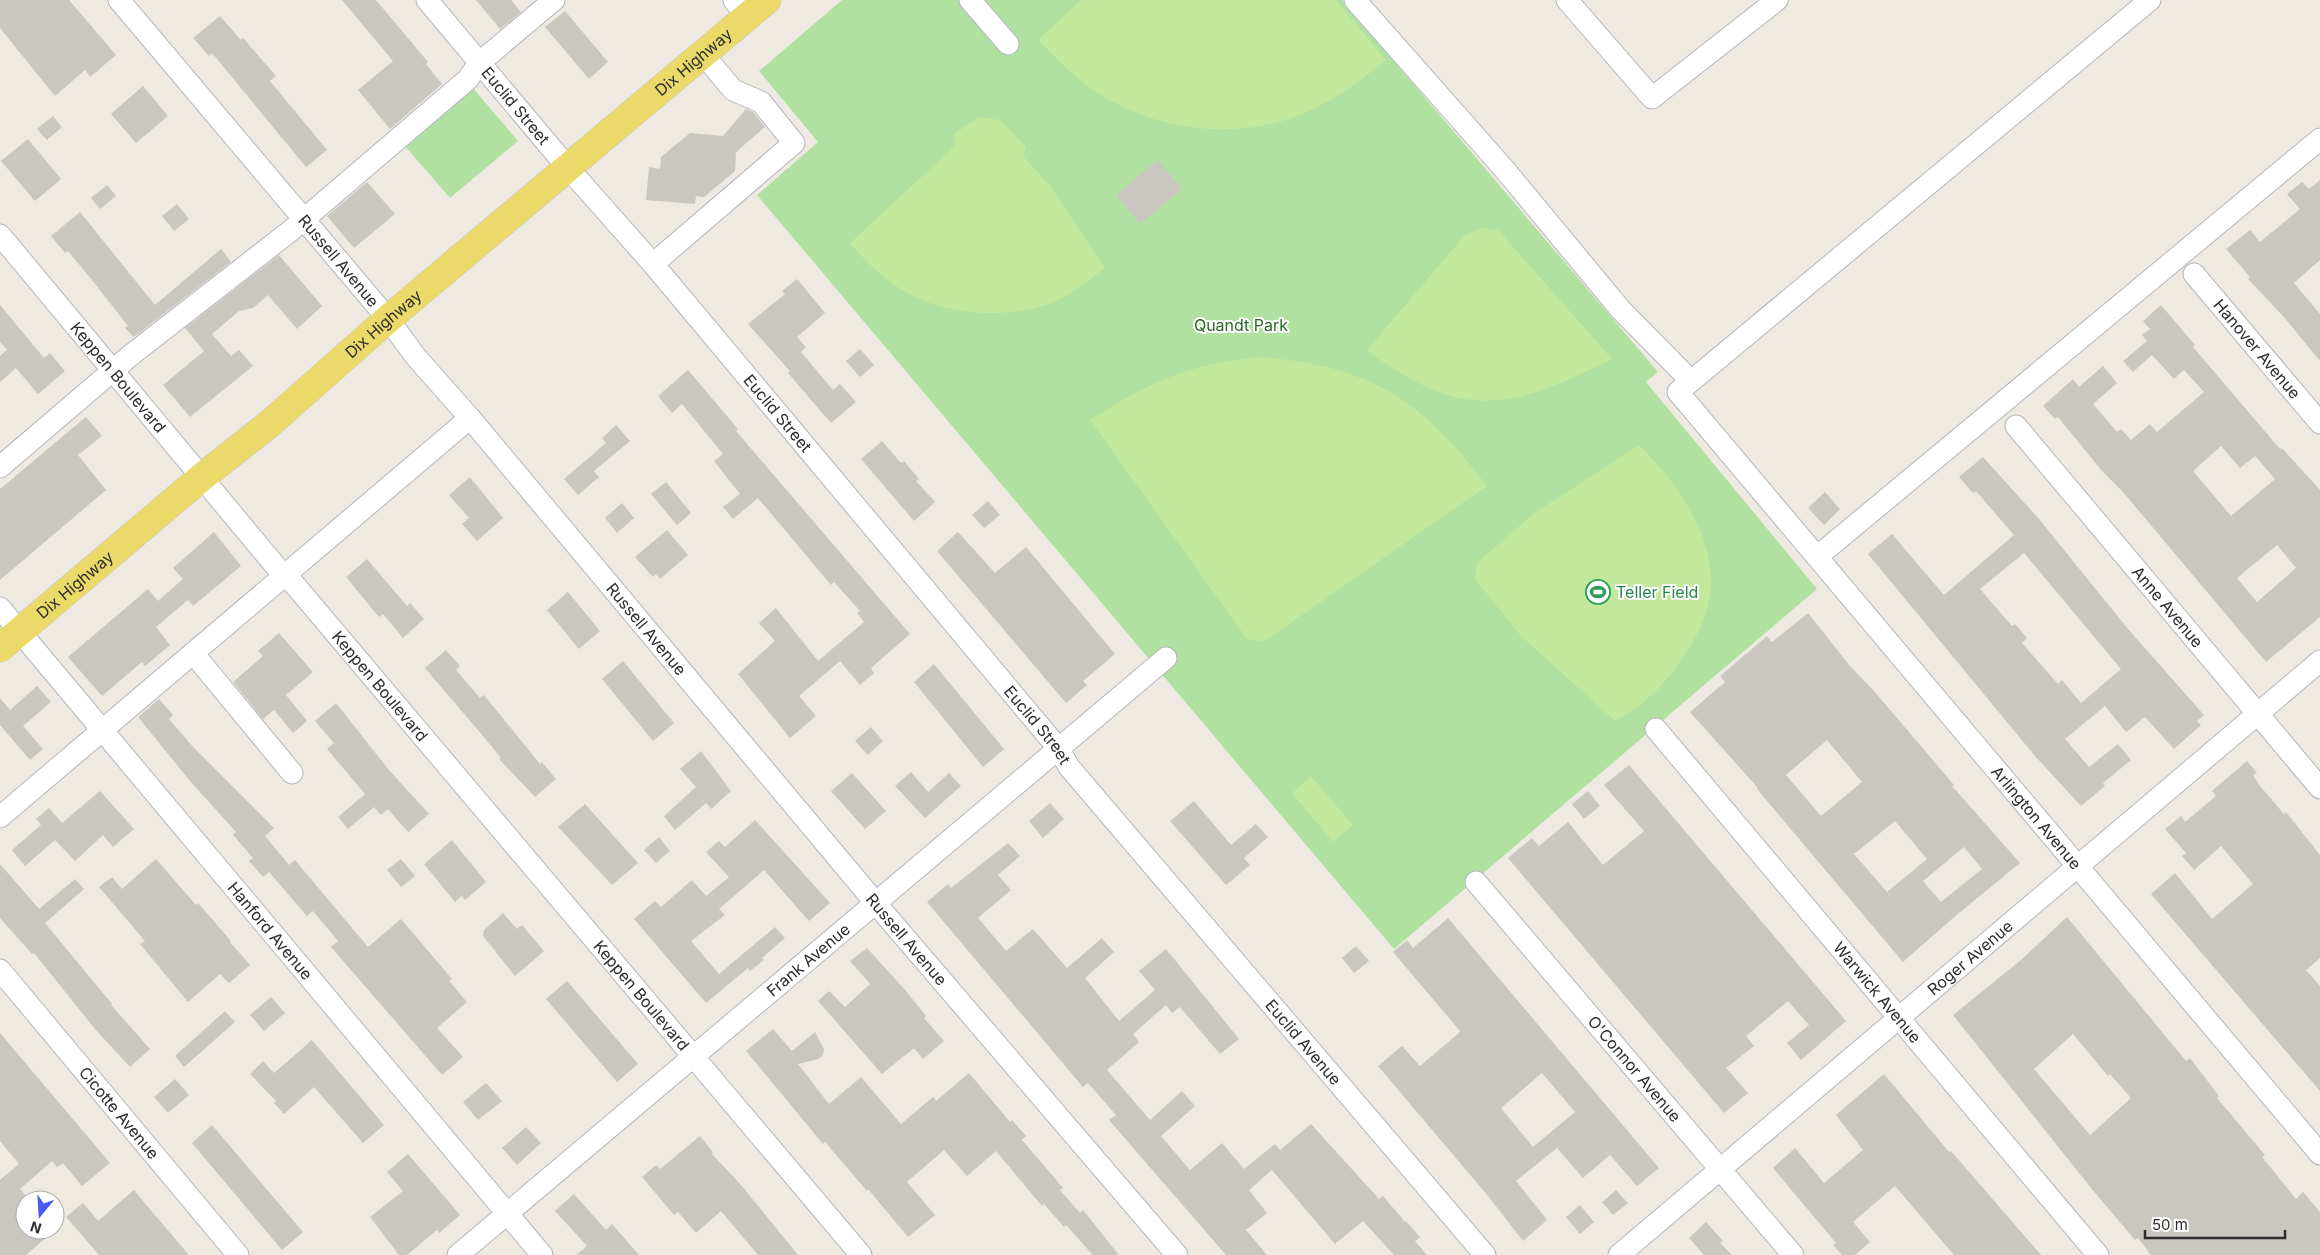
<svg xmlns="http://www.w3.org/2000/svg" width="2320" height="1255" viewBox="0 0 2320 1255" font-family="Inter,sans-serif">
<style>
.green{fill:#b0e1a1}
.pitch{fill:#c1e89d}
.building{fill:#cac6c0;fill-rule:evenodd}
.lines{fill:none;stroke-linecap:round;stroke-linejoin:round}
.minor-casing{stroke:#b4b5c0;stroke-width:23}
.major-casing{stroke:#c8c8c8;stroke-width:29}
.minor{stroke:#fff;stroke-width:21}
.major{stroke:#ebd969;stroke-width:28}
.labels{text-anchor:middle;stroke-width:4;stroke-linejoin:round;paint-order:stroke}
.street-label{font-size:16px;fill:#2d2d2d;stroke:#fff}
.park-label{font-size:16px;fill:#27691f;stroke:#fff}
.leisure-label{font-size:16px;fill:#27864d;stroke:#fff;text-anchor:start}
</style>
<rect width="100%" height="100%" fill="#eeeae1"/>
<path class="green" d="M842 0H1342L1658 372 1646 382 1817 589 1394 949 757 195 818 142 759 71Z
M472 87 518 141 450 198 404 145Z"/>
<path class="pitch" d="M1081 0H1336L1386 60C1363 79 1339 97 1311 110 1252 139 1175 134 1117 104 1086 89 1062 65 1038 40Z
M979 117 1000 120 1026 147 1023 156 1051 187 1105 268C1089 280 1072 294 1054 302 1035 310 1012 313 991 313 930 313 888 289 850 243L956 145 954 134Z
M1483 228 1499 231 1612 359C1511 410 1461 422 1367 350L1465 235Z
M1259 357C1369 365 1422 399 1487 486L1263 642 1247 639 1090 420C1150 382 1188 364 1259 357Z
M1639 445C1679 484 1723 546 1708 606 1704 623 1695 639 1685 654 1665 685 1647 703 1615 721L1521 636 1475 579 1477 563 1533 514Z
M1311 776 1353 825 1333 842 1292 793Z"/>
<path class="building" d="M0 0H69L116 55 90 77 85 70 55 96 0 28Z
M342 0H376L428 62 426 64 442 84 390 129 358 90 393 61Z
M476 0H511L521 12 500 29Z
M565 11 608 62 589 79 545 27Z
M220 16 241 40 243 38 276 76 270 81 327 150 306 167 212 53 209 56 193 38Z
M143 86 168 116 136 143 111 114Z
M746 109 753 112 765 127 736 152 735 171 704 197 696 196 695 204 646 200 649 167 660 169 661 157 690 133 723 136Z
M53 116 62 127 47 140 37 129Z
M28 139 61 179 35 201 1 161Z
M1158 160 1182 189 1140 224 1116 195Z
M2320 180V260L2294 283 2320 314V361L2284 317 2248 279 2250 277 2226 249 2250 230 2260 242 2300 209 2287 194 2302 182 2309 189Z
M367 182 395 214 354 248 327 216Z
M107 185 116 196 100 209 91 198Z
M177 204 189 219 174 231 162 216Z
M80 212 155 305 221 249 231 262 134 337 125 328 128 326 92 280 68 251 65 253 51 236Z
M279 255 322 306 297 329 268 295 253 308 239 311 212 334 231 356 239 350 253 366 190 417 163 385 204 351 185 328Z
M797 279 825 313 797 337 806 347 801 352 833 390 840 384 856 402 831 423 788 373 790 371 748 324 785 294 782 291Z
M0 305 44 358 50 353 65 371 38 394 16 368 0 382V356L7 350 0 342Z
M2161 305 2195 345 2193 347 2280 449 2282 448 2320 490V617L2266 662 2123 492 2102 471 2058 417 2055 419 2043 406 2073 379 2079 387 2103 366 2117 383 2093 404 2117 432 2121 429 2131 440 2150 424 2157 432 2204 392 2184 370 2174 379 2152 355 2133 372 2123 361 2147 341 2142 335 2150 329 2143 321ZM2221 446 2240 468 2255 456 2275 479 2231 516 2193 471ZM2277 545 2296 568 2257 602 2237 578Z
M860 349 874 365 860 377 846 361Z
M688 370 738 429 736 431 910 634 871 668 874 673 860 685 840 661 799 696 816 716 790 738 738 674 775 641 759 623 776 608 818 661 864 622 857 613 860 611 834 582 831 585 758 498 733 519 723 507 740 494 714 461 723 454 682 404 672 413 658 396Z
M86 417 102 436 78 455 106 490 0 580V489Z
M616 425 630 441 594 471 599 477 578 495 564 479 606 443 602 438Z
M882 441 901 463 904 461 919 479 916 481 935 502 914 521 861 459Z
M1983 457 2039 519 2128 629 2204 715 2197 721 2201 725 2174 749 2145 717 2126 732 2105 706 2065 739 2089 767 2118 744 2131 760 2103 783 2105 786 2081 806 2035 756 1868 554 1892 534 1944 595 2014 535 1976 491 1973 493 1959 477ZM2024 553 2121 669 2081 703 2062 680 2058 684 2022 643 2027 638 2015 624 2012 626 1980 589Z
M470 477 503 518 477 541 462 524 469 518 449 495Z
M666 482 691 513 677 525 651 494Z
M1825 492 1840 509 1824 525 1808 508Z
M988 501 1000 515 984 528 972 515Z
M622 503 634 518 617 533 605 518Z
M667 530 688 555 660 579 656 574 653 577 635 557Z
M214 532 241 566 193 606 188 600 156 627 170 645 145 666 142 662 102 696 68 657 148 589 158 601 183 579 173 568Z
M958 532 995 573 1026 547 1115 654 1083 681 1087 685 1066 703 937 551Z
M367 559 407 606 410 603 424 619 403 638 383 614 379 617 346 577Z
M568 592 600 631 579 649 547 610Z
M1808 613 1850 666 1874 691 1954 785 1952 786 2020 863 1953 918 1903 962 1757 789 1758 788 1690 712 1725 682 1720 676 1752 649 1767 636 1772 642ZM1827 740 1862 782 1821 816 1786 775ZM1895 821 1927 859 1887 892 1854 854ZM1964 847 1982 869 1941 902 1923 881Z
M279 633 313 672 286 695 307 721 293 733 274 710 263 719 233 682 263 656 258 651Z
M446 650 460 666 456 670 480 698 484 695 540 764 542 762 556 779 535 797 499 759 501 758 483 736 425 668Z
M623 661 674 723 653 741 602 679Z
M934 664 1004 749 983 767 914 682Z
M37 686 51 702 23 726 43 749 30 760 0 725V698L10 710Z
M159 699 173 715 169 719 194 748 274 828 265 836 289 865 295 860 368 947 401 919 452 979 449 981 467 1002 437 1028 463 1057 442 1075 331 947 338 941 313 911 307 916 269 872 263 877 249 861 253 858 233 835 236 832 190 781 138 717Z
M336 703 389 770 429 814 408 832 388 809 381 815 374 807 348 829 338 817 365 794 327 749 334 743 315 721Z
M871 727 883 741 868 755 855 741Z
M701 751 731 791 711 809 706 803 675 830 664 816 696 787 680 769Z
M2247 761 2257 773 2253 775 2260 786 2284 814 2286 812 2320 855V958L2306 970 2320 986V1091L2151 894 2175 873 2212 919 2253 884 2221 846 2194 870 2182 856 2186 853 2165 829 2181 816 2185 822 2216 796 2212 791Z
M1629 765 1846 1021 1801 1060 1787 1043 1809 1025 1788 1001 1746 1036 1754 1046 1726 1068 1748 1093 1724 1113 1508 858 1532 838 1539 846 1568 822 1603 865 1644 831 1604 785Z
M911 772 928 792 949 773 961 786 925 818 895 786Z
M852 773 886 811 865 829 831 791Z
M100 791 134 829 113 847 103 835 75 861 55 840 25 866 12 850 41 825 36 819 49 808 62 823Z
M1588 791 1600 806 1584 819 1572 804Z
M1194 801 1231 845 1256 824 1268 837 1244 858 1250 865 1226 885 1170 821Z
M1050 803 1064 819 1043 838 1029 821Z
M585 804 638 863 612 885 558 827Z
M755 820 830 903 809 921 764 870 719 909 725 915 691 941 719 974 775 927 785 938 762 958 764 960 750 971 748 968 706 1003 634 919 655 901 661 907 692 880 706 896 729 877 706 852 719 841 725 847Z
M659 837 670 851 656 863 644 850Z
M452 840 486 882 465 900 462 896 455 902 424 864Z
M1008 843 1020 856 998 875 1011 890 978 918 1006 951 1033 929 1067 968 1102 938 1114 952 1085 978 1119 1021 1155 990 1139 971 1166 949 1239 1039 1220 1054 1180 1007 1172 1013 1166 1005 1133 1034 1139 1042 1107 1070 1150 1120 1182 1091 1195 1106 1161 1136 1190 1170 1222 1143 1244 1169 1275 1144 1280 1150 1311 1124 1379 1199 1383 1196 1405 1222 1406 1221 1420 1237 1415 1241 1427 1255H1394L1363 1221 1335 1244 1272 1170 1249 1190 1267 1213 1246 1230 1267 1255H1226L1109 1120 1116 1115 1088 1083 1083 1087 927 902 948 884 951 888Z
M156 859 196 905 198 903 231 941 230 942 250 965 229 983 220 974 188 1002 140 944 145 941 99 887 112 877 122 889Z
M401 859 415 876 401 887 387 870Z
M0 864 39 909 75 879 84 889 45 923 112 1004 111 1005 150 1049 130 1067 95 1029 34 953 32 954 0 918Z
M503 913 517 929 522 925 544 951 515 976 483 936 484 930Z
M2067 917 2186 1061 2190 1058 2219 1096 2217 1098 2265 1155 2262 1157 2296 1199 2303 1192 2320 1212V1255H2151L2138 1238 2135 1240 2091 1188 1953 1015 2021 960ZM2073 1034 2108 1076 2110 1074 2131 1098 2090 1135 2034 1069Z
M1448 918 1659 1168 1637 1186 1610 1155 1583 1178 1557 1148 1516 1181 1547 1220 1523 1241 1488 1196 1378 1066 1402 1046 1420 1066 1459 1033 1460 1031 1393 952 1407 940 1413 948ZM1542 1073 1575 1112 1533 1147 1501 1108Z
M1356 946 1369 961 1354 973 1342 958Z
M867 948 906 991 926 1016 924 1018 944 1041 923 1059 914 1048 882 1074 818 1001 829 991 845 1007 870 984 850 961Z
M567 981 638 1064 617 1082 546 999Z
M271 997 285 1013 264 1031 250 1015Z
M225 1011 235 1022 184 1067 175 1056Z
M773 1029 792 1051 815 1032 824 1049 823 1055 818 1059 798 1064 829 1104 861 1077 901 1124 933 1097 936 1101 969 1073 1010 1122 1012 1120 1026 1136 1022 1140 1063 1188 1060 1190 1080 1213 1083 1210 1119 1255H1093L1066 1225 1064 1227 1044 1204 1042 1206 996 1151 967 1176 944 1150 907 1182 935 1215 908 1237 868 1189 867 1191 825 1142 823 1144 746 1051Z
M0 1033 110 1163 82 1186 63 1163 57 1167 52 1161 20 1189 25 1195V1230H55L26 1255H0V1180L19 1164 0 1141Z
M312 1040 384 1125 363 1143 314 1087 284 1114 274 1103 276 1101 250 1074 263 1061 274 1073Z
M1884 1074 1949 1152 1951 1151 2041 1255H1954L1895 1186 1853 1222 1870 1242 1855 1255H1842L1833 1245 1836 1243 1773 1168 1795 1148 1824 1183 1863 1150 1836 1115Z
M175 1079 189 1095 168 1113 154 1097Z
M486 1083 502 1101 478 1120 463 1102Z
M212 1125 303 1232 282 1250 192 1143Z
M526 1127 541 1143 517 1165 502 1148Z
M700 1136 713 1152 712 1154 741 1185 798 1255H758L721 1211 696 1233 678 1212 674 1215 642 1177 656 1165 660 1169Z
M408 1154 460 1215 439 1233 437 1230 407 1255H399L370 1217 403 1191 387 1172Z
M134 1190 148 1207 189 1255H99L66 1217 83 1203 98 1221Z
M1616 1190 1628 1203 1613 1215 1602 1202Z
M574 1194 606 1230 612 1224 639 1255H576L587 1246 555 1211Z
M1580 1205 1594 1222 1580 1234 1566 1217Z
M1706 1222 1723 1241 1720 1243 1732 1255H1704L1689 1238Z"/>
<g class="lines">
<defs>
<g id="minor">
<path id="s1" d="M119 0 388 319 416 357 470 418 889 919 1177 1255"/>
<path id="s2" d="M427 0 568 168 653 264 1058 748 1069 767 1485 1255"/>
<path d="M734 0 747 17"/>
<path d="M970 0 1008 44"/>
<path d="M1355 0 1505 170 1621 310 1691 381"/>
<path d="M1567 0 1652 98 1777 0"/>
<path id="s3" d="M2150 0 1678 392 2320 1154"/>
<path id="s4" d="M0 235 278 569 294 584 861 1255"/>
<path d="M653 264 794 143 761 102 733 90 703 54"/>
<path id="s5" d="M2194 274 2320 423"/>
<path id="s6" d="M2016 426 2320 788"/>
<path d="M0 467 131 355 289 232 468 79 479 63 554 0"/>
<path d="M1818 556 2320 139"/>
<path id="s7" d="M0 608 542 1255"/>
<path d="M193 653 292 773"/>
<path id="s8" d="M1656 729 2098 1255"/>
<path d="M0 817 470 418"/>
<path id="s9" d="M1476 882 1793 1255"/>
<path id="s10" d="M0 970 238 1255"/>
<path id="s11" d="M458 1255 1166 658"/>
<path id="s12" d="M1619 1255 2320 661"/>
</g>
<g id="major">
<path id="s13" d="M0 648 202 477 268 425 388 319 767 0"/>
</g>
</defs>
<use href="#minor" class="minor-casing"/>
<use href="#major" class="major-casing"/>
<use href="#minor" class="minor"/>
<use href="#major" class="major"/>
</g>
<defs>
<symbol id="stadium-ring" viewBox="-11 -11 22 22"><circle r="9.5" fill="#fff" stroke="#2e9e5b" stroke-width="1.5"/><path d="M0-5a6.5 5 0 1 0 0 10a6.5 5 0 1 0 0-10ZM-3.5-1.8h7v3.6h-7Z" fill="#2e9e5b"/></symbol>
</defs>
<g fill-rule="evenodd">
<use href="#stadium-ring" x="1584" y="578" width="28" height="28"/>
</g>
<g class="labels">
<g class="street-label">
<text dy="6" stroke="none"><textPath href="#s13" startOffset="908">Dix Highway</textPath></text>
<text dy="6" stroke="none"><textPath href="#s2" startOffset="138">Euclid Street</textPath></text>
<text dy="6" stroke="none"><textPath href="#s1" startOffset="341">Russell Avenue</textPath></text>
<text dy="6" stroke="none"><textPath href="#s13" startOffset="502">Dix Highway</textPath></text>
<text dy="6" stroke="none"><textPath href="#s5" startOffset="98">Hanover Avenue</textPath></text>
<text dy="6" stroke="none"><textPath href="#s4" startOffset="185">Keppen Boulevard</textPath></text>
<text dy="6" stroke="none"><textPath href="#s2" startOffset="542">Euclid Street</textPath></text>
<text dy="6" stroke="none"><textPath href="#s13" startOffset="98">Dix Highway</textPath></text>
<text dy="6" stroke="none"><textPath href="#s6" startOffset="236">Anne Avenue</textPath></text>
<text dy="6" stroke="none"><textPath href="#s1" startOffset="821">Russell Avenue</textPath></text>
<text dy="6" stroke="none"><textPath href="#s4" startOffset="590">Keppen Boulevard</textPath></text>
<text dy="6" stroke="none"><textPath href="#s2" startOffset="948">Euclid Street</textPath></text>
<text dy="6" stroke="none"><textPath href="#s3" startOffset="1170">Arlington Avenue</textPath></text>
<text dy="6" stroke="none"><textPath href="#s7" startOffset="421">Hanford Avenue</textPath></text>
<text dy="6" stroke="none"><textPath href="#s1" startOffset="1226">Russell Avenue</textPath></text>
<text dy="6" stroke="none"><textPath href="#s12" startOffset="460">Roger Avenue</textPath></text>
<text dy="6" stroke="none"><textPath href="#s11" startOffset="458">Frank Avenue</textPath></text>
<text dy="6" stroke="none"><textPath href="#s8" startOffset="344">Warwick Avenue</textPath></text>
<text dy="6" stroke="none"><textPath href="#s4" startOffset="995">Keppen Boulevard</textPath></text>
<text dy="6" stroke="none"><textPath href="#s2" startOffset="1362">Euclid Avenue</textPath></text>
<text dy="6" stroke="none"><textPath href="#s9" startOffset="245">O'Connor Avenue</textPath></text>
<text dy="6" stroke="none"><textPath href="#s10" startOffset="186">Cicotte Avenue</textPath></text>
</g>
<g class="park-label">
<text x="1241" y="331">Quandt Park</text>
</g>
<g class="leisure-label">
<text x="1616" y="598">Teller Field</text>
</g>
</g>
<g transform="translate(40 1215) rotate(198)"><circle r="24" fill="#ffffff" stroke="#ababab"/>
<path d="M0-4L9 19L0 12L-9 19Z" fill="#4a59f2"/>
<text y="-8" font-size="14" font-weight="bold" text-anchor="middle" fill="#2d2d2d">N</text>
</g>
<path d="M2145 1230v8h140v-8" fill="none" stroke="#2d2d2d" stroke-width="2.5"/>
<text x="2152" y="1230" font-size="15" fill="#2d2d2d" stroke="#ffffff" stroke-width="4" paint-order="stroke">50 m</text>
</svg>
